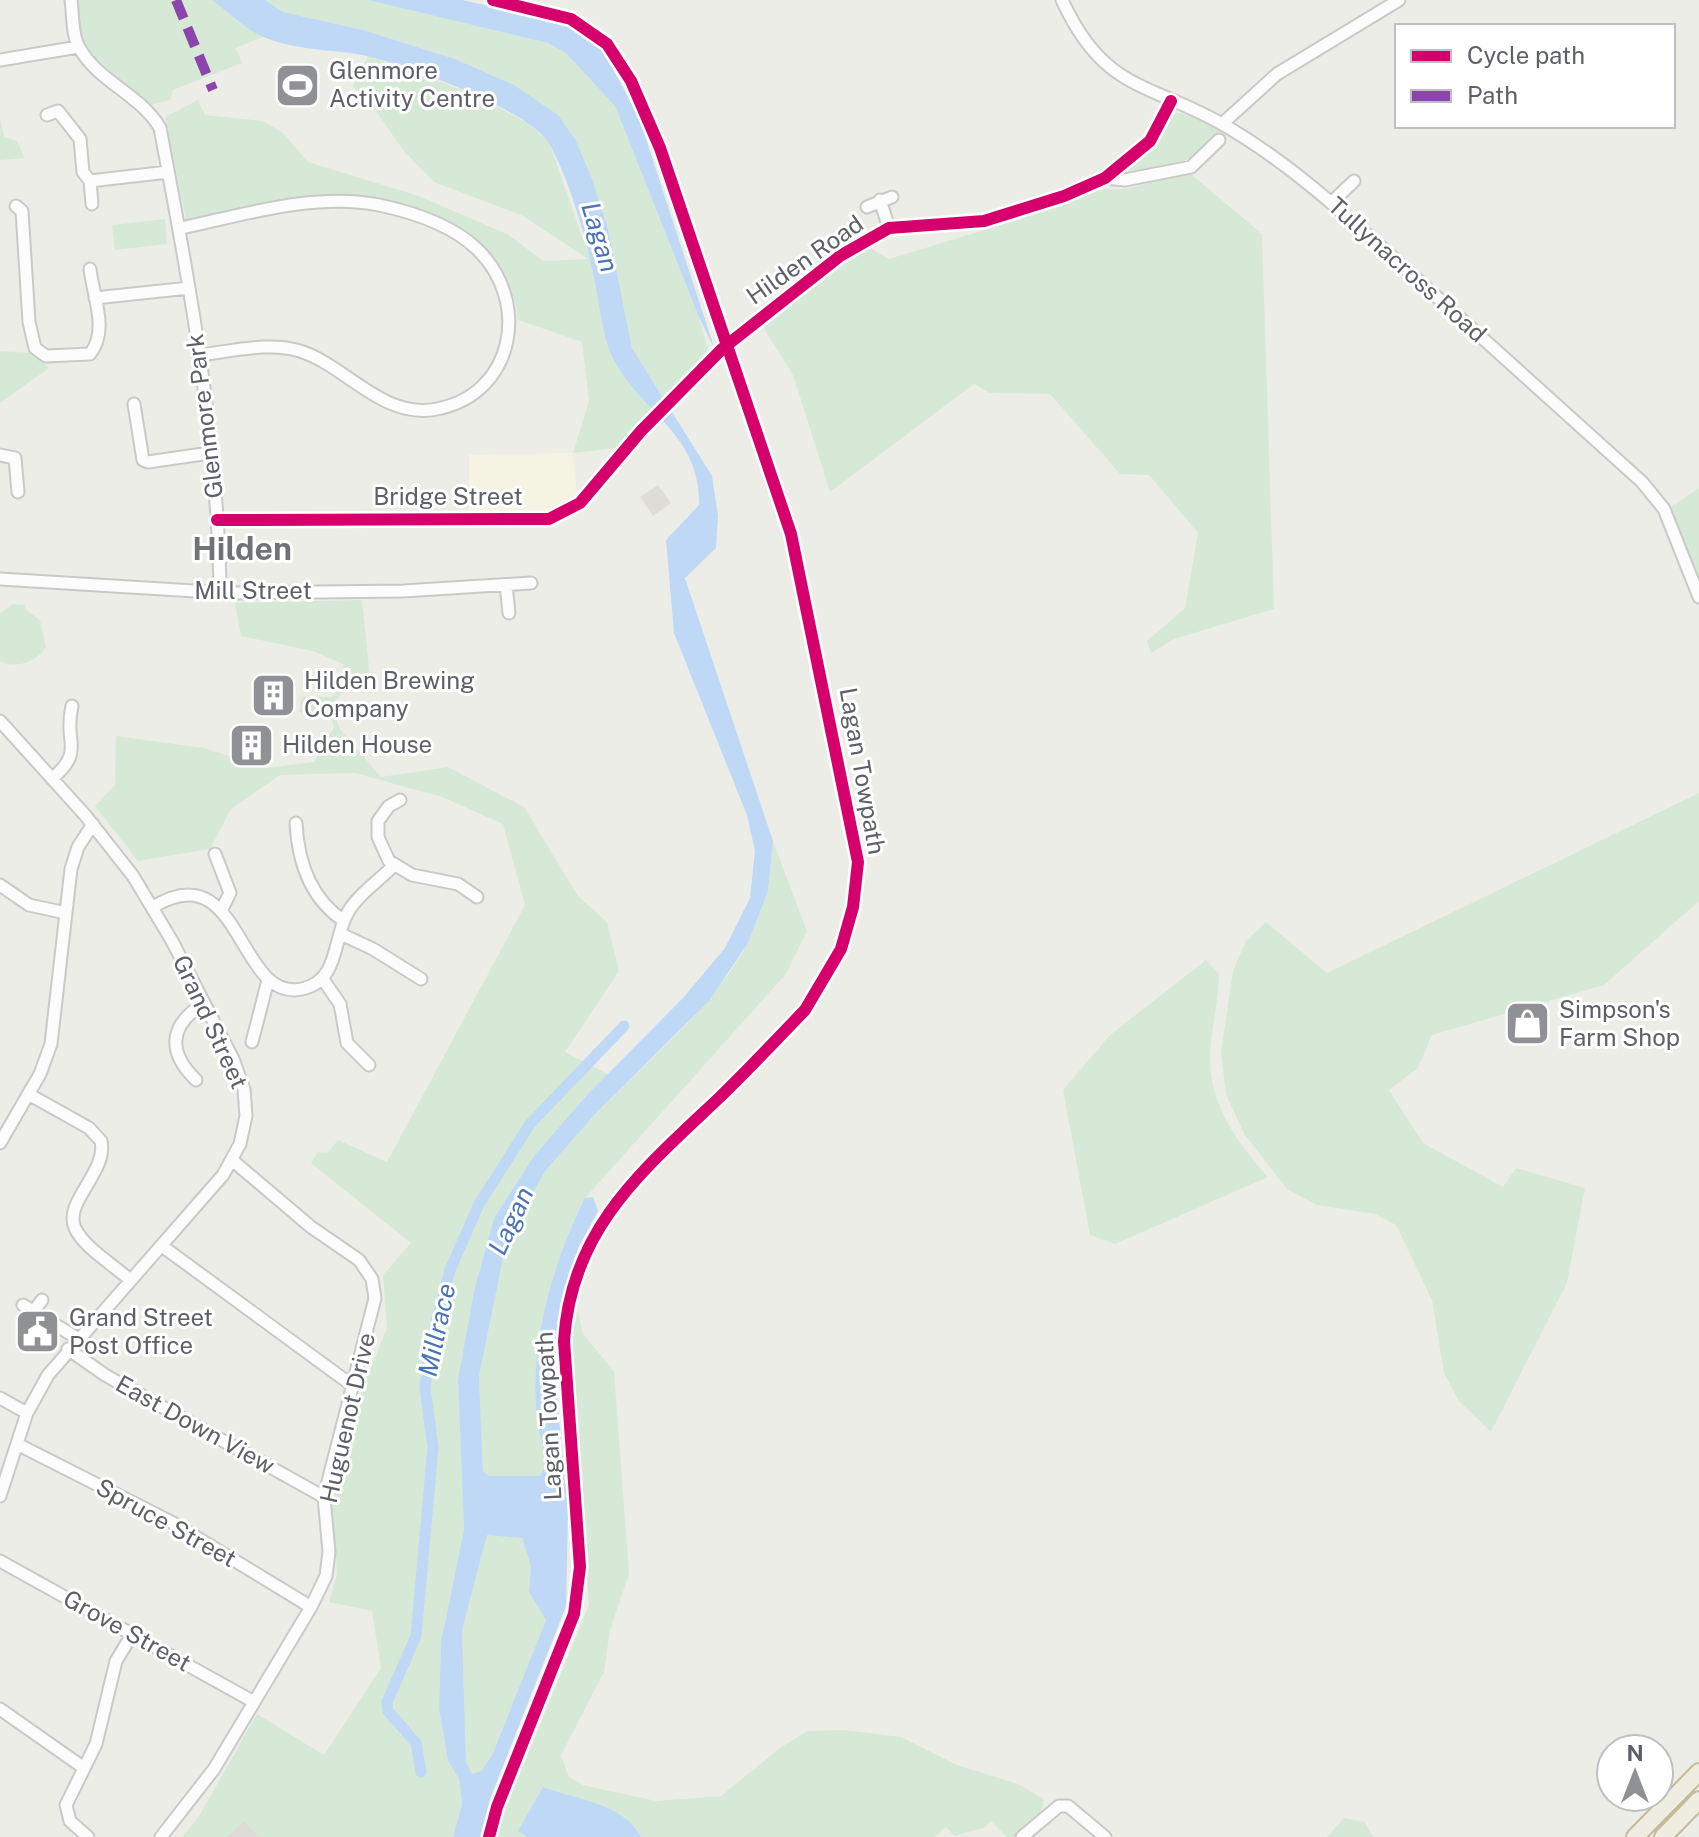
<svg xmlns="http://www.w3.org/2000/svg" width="1699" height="1837" viewBox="0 0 1699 1837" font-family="'Public Sans',sans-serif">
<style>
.commercial{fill:#f5f4e2}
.industrial{fill:#dddcd8}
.green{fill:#d6e9d6}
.water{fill:#bed8f5;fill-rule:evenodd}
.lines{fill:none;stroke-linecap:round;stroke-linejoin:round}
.canal{stroke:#bed8f5;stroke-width:11}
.minor-casing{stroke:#c9c9c9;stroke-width:15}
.highway-casing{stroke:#c4bb96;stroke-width:20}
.minor{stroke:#fcfcfc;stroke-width:11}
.highway{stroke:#efede2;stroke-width:16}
.quiet{stroke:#8e44ad;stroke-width:10;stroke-dasharray:20 10;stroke-linecap:butt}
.cycleway-casing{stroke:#fff;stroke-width:17}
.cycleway{stroke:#d6006c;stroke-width:12}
.labels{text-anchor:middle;stroke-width:6;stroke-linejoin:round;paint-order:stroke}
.poi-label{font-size:24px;fill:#5d6066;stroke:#fff;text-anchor:start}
.street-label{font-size:24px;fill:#5d6066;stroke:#fff}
.water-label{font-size:26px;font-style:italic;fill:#4973b6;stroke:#fff}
.district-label{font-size:32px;font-weight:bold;fill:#6f7277;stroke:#fff}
</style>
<rect width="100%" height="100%" fill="#edede8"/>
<path class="commercial" d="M573 453 577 495 553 510 544 514H469V455Z"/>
<path class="industrial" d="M658 485 671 503 653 516 640 497Z
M244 1821 260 1837H226Z"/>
<path class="green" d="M76 0H212L263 37 236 48 242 63 173 90 170 100 151 105 87 51 79 29Z
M265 0H368L548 43 566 53 615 106 698 315 709 353 663 397 632 348 608 229 576 141 514 85 455 59 363 30 283 12Z
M368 56 476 95 527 123 549 142 590 259 610 351 655 409 618 448 573 453 589 401 582 342 518 320 515 302 500 272 479 246 365 198 186 220 165 117 198 100 205 115 262 121 282 132 308 162 419 196 509 235 543 261 588 259 523 216 434 182 403 150 367 98 353 87Z
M1181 113 1222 130C1194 161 1162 178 1119 175 1144 157 1160 142 1174 114Z
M0 117 4 137 17 141 25 158 0 160Z
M1190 173 1262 234 1274 609 1174 639 1151 653 1147 641 1185 608 1198 533 1149 475 1120 474 1050 394 990 393 974 384 830 492 793 375 763 327 839 264 868 247 889 259 1024 218 1104 189H1125Z
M165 219 167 244 115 250 112 225Z
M0 351 32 353 49 368 0 403Z
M1699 488V581L1671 507Z
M362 600 370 677 345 689 331 706 340 729 381 777 448 767 524 807 578 896 607 922 619 971 565 1052 610 1075 586 1096 534 1156 494 1218 474 1291 458 1380 464 1530 441 1642 439 1709 448 1761 459 1779 462 1804 453 1837H260L244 1821 226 1837H182L199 1816 257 1714 324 1755 381 1668 372 1611 329 1602 337 1574 332 1496 361 1393 387 1328 383 1275 411 1243 311 1163 318 1152 327 1153 338 1140 387 1162 525 905 503 824 442 797 355 773 280 775 231 809 210 849 138 861 95 806 115 785 116 736 204 748 266 768 314 762 334 727 331 716 299 712 301 697H332L343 685V664L313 651 241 636 235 603Z
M13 604 25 605V609L40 620 46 647C37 661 17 670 0 661V613Z
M1699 793V901L1604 985 1432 1035 1418 1068 1389 1090 1423 1143 1503 1187 1516 1168 1585 1188 1567 1283 1491 1432 1459 1401 1444 1373 1432 1300 1396 1225 1375 1214 1317 1205 1287 1189 1245 1135 1226 1095 1221 1052 1233 971 1246 941 1266 922 1327 973Z
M773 841 807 931 786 974 585 1198C548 1270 517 1383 548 1461L540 1476H489L483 1471 479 1376 505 1249 520 1212 546 1170 597 1112 691 1020 730 972 748 943 768 891Z
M1206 960 1219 974C1219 1002 1211 1028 1210 1055 1209 1105 1237 1142 1268 1177L1115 1244 1090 1235 1063 1090 1110 1035Z
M578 1311 583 1334 614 1371 629 1574 610 1630 604 1672 561 1755 569 1777 583 1785 656 1801 721 1796 780 1748 807 1731 844 1730 901 1737 957 1765 1018 1784 1044 1799 1041 1812 1015 1837H1007L991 1821 983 1828 954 1836 946 1827 935 1837H641L544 1787 519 1831 527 1837H494L589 1605 572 1335Z
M487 1534 522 1538 531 1566 529 1592 546 1620 492 1754 481 1771 472 1775 466 1762 462 1630Z
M1344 1818 1365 1822 1373 1837H1327Z"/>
<path class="water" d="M212 0H265L283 12 363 30 455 59 514 85 558 115 576 141 592 179 608 229 632 348 712 476 718 516 716 548 685 578 773 841 768 891 748 943 709 1001 597 1112 546 1170 521 1212 505 1249 479 1376 483 1471 489 1476H540L548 1461C517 1383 548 1270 585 1198L593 1197 598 1211 578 1248 562 1302 554 1366 568 1512 566 1606 490 1799 481 1837H453L462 1804 459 1779 448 1761 439 1709 441 1642 464 1530 458 1380 474 1291 494 1218 534 1156 586 1096 683 998 725 948 750 898 755 851 747 815 674 633 666 540 699 505C701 432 638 412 611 354 602 333 600 305 595 283 586 238 572 186 550 145 533 111 406 65 367 56 333 49 299 51 266 38 247 31 229 12 212 0ZM487 1535 522 1538 531 1566 529 1592 546 1620 492 1755 481 1771 472 1774 466 1762 462 1630Z
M368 0H462L548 19 580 31 603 50 639 118 715 350 698 315 615 106 566 53 548 43Z
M543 1787C576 1800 624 1803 641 1837H527L518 1831Z"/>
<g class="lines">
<path class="canal" d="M421 1772 416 1743 388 1711 387 1702 416 1636 433 1447 425 1388 430 1345 450 1270 479 1204 530 1124 624 1026"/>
<defs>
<path id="minor" d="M71 0C73 15 72 37 80 49 99 82 141 95 160 128 189 280 218 437 220 592
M1062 0C1105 94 1152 82 1229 128 1295 167 1351 220 1408 271 1486 341 1564 412 1642 482L1664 509 1699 597
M0 60 78 47
M47 115 58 111 80 139 83 172 90 181 168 172
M1222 124 1277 74 1399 0
M1105 178 1125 180 1191 167 1219 140
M90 181 92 204
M880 200 889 228
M1331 203 1354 181
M16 206 22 211 29 322 35 348 46 356 90 354C109 331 93 296 90 269
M867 207 892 197
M181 228C243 215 315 192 379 205 412 212 452 225 477 249 531 301 515 394 437 409 383 420 347 366 300 351 269 341 230 352 198 355
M95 298 189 288
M134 404 143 460 148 462 210 453
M0 455 15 458 18 492
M217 520 549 519 580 503 641 431 722 349 840 256 889 228 984 221 1064 196 1105 178 1150 141 1171 101
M0 579 227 593 403 591 531 583
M506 585 509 613
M0 721 85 815 133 876 172 941 233 1059 244 1089 246 1116 240 1144 223 1175 48 1375 27 1413 0 1496
M52 779C86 749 63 744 72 706
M400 800 389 806 378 821V837L389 861 412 875 458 884 477 897
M296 823C298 862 311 899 344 921
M215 854 230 893 221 911
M0 885 29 905 66 913
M153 907C242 852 237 1003 302 989 339 981 333 940 347 914 356 896 379 881 393 866
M341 934 373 949 421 979
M322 978 340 1004 347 1043 369 1065
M252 1042 268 980
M196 1080C168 1053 168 1026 203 1004
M30 1095 89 1128 101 1141C108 1172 63 1202 75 1228 84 1248 114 1265 130 1280
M0 1143 40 1074 51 1044 71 869 78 847 93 824
M162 1246 353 1386
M23 1305 77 1338
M33 1312 42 1300
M68 1349 105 1375 324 1497
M0 1398 27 1413
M17 1444 173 1523 311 1607
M0 1561 254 1702
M0 1709 84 1768
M88 1837 70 1821 66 1805 96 1744 116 1661 133 1633
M161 1837 214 1769 311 1607 326 1576 329 1552 324 1497 375 1298 372 1279 359 1260 311 1227 232 1160
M1022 1837 1059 1806H1068L1105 1837"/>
<path id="highway" d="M1635 1837 1699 1772
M1663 1837 1699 1800"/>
</defs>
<use href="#minor" class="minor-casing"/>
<use href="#highway" class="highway-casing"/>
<use href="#minor" class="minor"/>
<use href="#highway" class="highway"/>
<path class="quiet" d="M176 0 213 90"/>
<defs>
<path id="cycleway" d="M217 520 549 519 580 503 641 431 722 349 840 256 889 228 984 221 1064 196 1105 178 1150 141 1171 101
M489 1837 497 1807 574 1614 580 1567 564 1341C571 1228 643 1170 720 1097 749 1069 777 1039 805 1010L841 949 853 907 858 862 791 534 660 148 631 81 607 44 571 19 493 0"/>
</defs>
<use href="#cycleway" class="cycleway-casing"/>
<use href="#cycleway" class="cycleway"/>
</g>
<defs>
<symbol id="stadium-square" viewBox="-11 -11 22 22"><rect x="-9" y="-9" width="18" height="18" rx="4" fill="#8f9194" stroke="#fff"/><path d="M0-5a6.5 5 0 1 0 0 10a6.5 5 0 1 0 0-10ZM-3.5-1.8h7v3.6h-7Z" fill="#fff"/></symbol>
<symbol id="building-square" viewBox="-11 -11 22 22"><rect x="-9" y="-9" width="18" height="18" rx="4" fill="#8f9194" stroke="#fff"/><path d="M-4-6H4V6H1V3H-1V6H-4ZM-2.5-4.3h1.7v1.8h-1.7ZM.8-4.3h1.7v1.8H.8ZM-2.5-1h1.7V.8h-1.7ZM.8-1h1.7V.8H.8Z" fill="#fff"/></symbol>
<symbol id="shop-square" viewBox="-11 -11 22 22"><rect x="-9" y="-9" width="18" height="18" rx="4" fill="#8f9194" stroke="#fff"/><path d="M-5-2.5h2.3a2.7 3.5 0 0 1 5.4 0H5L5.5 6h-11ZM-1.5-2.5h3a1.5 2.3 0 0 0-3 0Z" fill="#fff"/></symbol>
<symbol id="civic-square" viewBox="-11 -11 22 22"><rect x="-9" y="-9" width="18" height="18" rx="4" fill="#8f9194" stroke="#fff"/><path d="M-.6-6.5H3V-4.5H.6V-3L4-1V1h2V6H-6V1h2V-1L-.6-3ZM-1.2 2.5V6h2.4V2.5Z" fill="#fff"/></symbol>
</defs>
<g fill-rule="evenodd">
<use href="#stadium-square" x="272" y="60" width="51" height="51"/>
<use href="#building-square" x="248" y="670" width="51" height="51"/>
<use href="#building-square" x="226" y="720" width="51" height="51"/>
<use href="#shop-square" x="1502" y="998" width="51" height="51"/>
<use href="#civic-square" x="12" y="1306" width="51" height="51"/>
</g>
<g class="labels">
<g class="poi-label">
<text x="329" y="79">Glenmore<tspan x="329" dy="28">Activity Centre</tspan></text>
<text x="304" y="689">Hilden Brewing<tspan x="304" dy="28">Company</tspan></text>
<text x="282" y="753">Hilden House</text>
<text x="1559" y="1018">Simpson's<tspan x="1559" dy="28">Farm Shop</tspan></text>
<text x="69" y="1326">Grand Street<tspan x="69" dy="28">Post Office</tspan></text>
</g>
<g class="street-label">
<text transform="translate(805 260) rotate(-35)" y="8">Hilden Road</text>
<text transform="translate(1407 270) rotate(42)" y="8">Tullynacross Road</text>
<text transform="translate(205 416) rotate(-97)" y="8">Glenmore Park</text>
<text x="448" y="505">Bridge Street</text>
<text x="253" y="599">Mill Street</text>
<text transform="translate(862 771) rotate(80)" y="8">Lagan Towpath</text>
<text transform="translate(210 1022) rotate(65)" y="8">Grand Street</text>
<text transform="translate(549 1416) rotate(-93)" y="8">Lagan Towpath</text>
<text transform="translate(348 1418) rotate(-77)" y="8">Huguenot Drive</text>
<text transform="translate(195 1425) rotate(29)" y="8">East Down View</text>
<text transform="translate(166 1523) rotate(29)" y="8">Spruce Street</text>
<text transform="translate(127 1631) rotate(29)" y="8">Grove Street</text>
</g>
<g class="water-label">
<text transform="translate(600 237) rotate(73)" y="9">Lagan</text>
<text transform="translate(511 1221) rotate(-65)" y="9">Lagan</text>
<text transform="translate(437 1330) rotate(-78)" y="9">Millrace</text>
</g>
<g class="district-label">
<text x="242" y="560">Hilden</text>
</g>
</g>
<rect x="1395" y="24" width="280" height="104" fill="#ffffff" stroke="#bebfc2" stroke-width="2"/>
<rect x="1411" y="50" width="40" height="12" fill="#d6006c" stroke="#bebfc2" stroke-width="2"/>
<text x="1467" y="64" font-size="24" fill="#5d6066">Cycle path</text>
<rect x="1411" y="90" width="40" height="12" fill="#8e44ad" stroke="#bebfc2" stroke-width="2"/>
<text x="1467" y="104" font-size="24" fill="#5d6066">Path</text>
<g transform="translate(1635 1773)"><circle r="38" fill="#ffffff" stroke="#bebfc2" stroke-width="2"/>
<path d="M0-6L14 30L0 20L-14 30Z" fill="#8f9194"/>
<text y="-12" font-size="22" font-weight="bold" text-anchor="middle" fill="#5d6066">N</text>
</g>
</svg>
